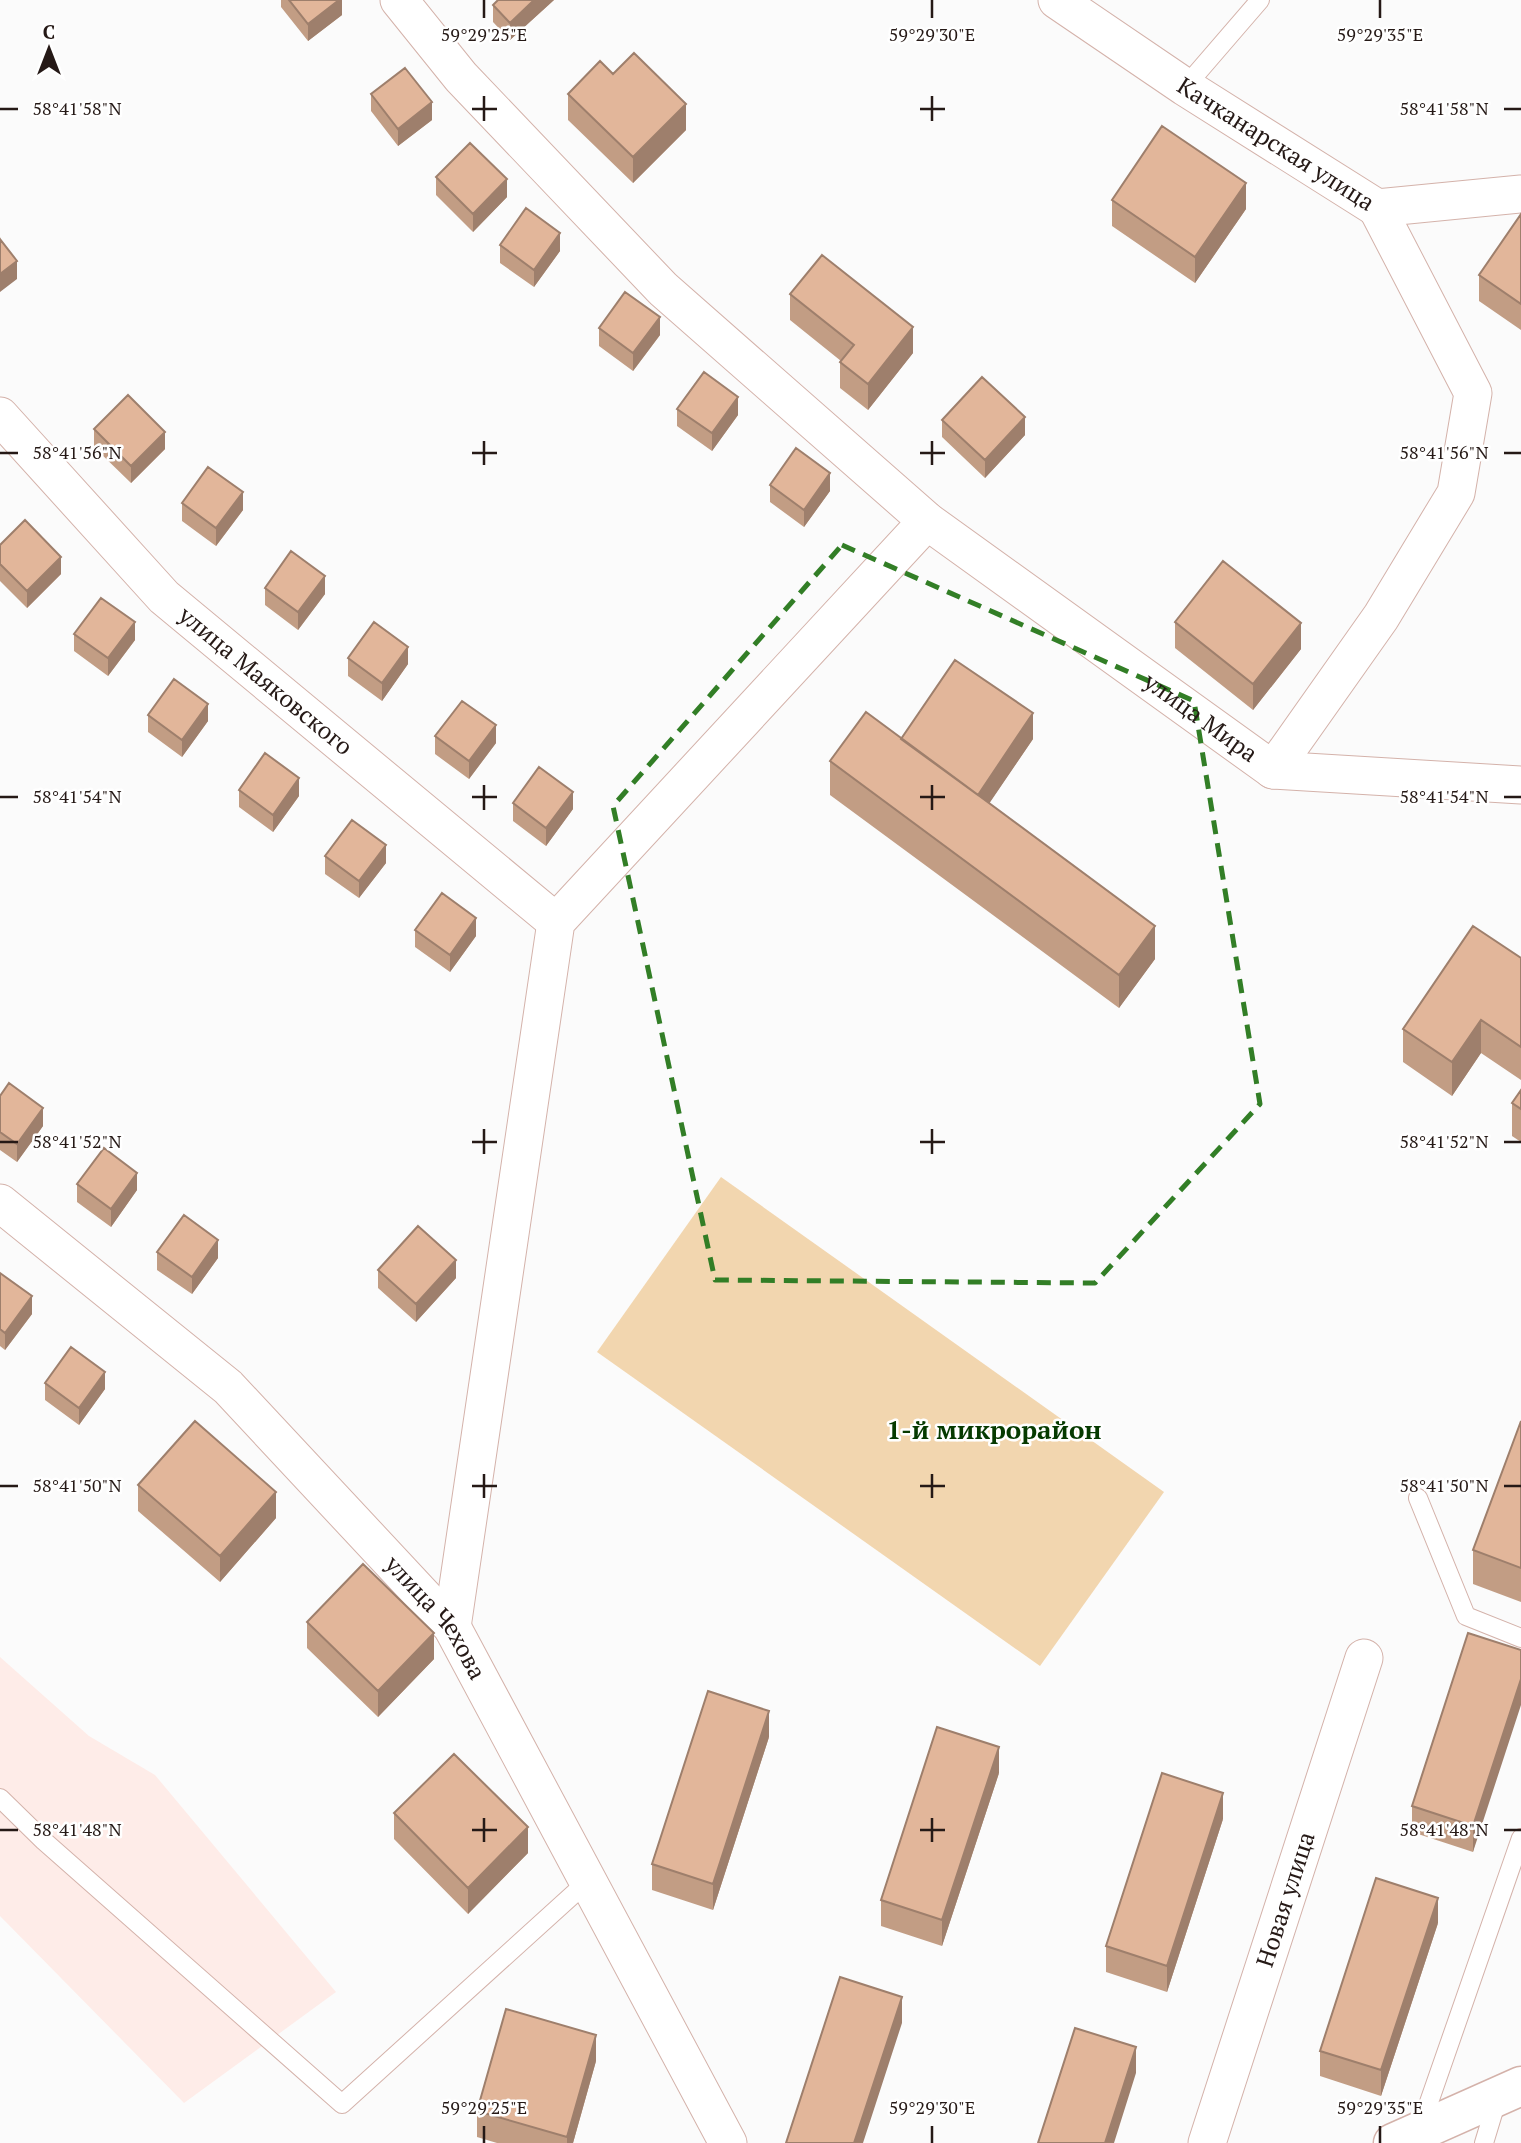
<svg xmlns="http://www.w3.org/2000/svg" width="1521" height="2143" viewBox="0 0 1521 2143" font-family="'PT Serif',serif">
<style>
.built{fill:#feece8}
.green{fill:#f2d6af}
.lines{fill:none;stroke-linecap:round;stroke-linejoin:round}
.service-casing{stroke:#d4b2aa;stroke-width:20}
.minor-casing{stroke:#d4b2aa;stroke-width:39}
.tertiary-casing{stroke:#d4b2aa;stroke-width:41}
.service{stroke:#fff;stroke-width:18}
.minor{stroke:#fff;stroke-width:37}
.tertiary{stroke:#fff;stroke-width:38}
.wall{fill:#c29d84}
.shaded-wall{fill:#9e7f6c}
.building{fill:#e2b69a;stroke:#9e7f6c;stroke-width:2}
.marked{fill:none;stroke:#327e26;stroke-width:5;stroke-dasharray:14 9;stroke-linejoin:round}
.ticks{fill:none;stroke:#251916;stroke-width:2.5}
.labels{text-anchor:middle;stroke-width:5;stroke-linejoin:round;paint-order:stroke}
.street-label{font-size:24px;fill:#251916;stroke:#fff}
.neighbourhood-label{font-size:26px;font-weight:bold;fill:#063a00;stroke:#fff}
.ticks-label{font-size:18px;text-anchor:middle;fill:#251916;stroke:#fff;stroke-width:5;stroke-linejoin:round;paint-order:stroke}
</style>
<rect width="100%" height="100%" fill="#fbfbfb"/>
<path class="built" d="M0 1657 89 1736 155 1775 336 1992 184 2103 0 1916Z"/>
<path class="green" d="M721 1177 1164 1492 1040 1666 597 1352Z"/>
<g class="lines">
<defs>
<path id="service" d="M1185 87 1260 0
M1418 1498 1466 1616 1521 1638
M0 1798 44 1841 342 2104 588 1881
M1420 2128 1521 1838
M1484 2143 1497 2100"/>
<g id="minor">
<path id="s1" d="M399 0 461 77 663 289 927 521 1273 770 1521 785"/>
<path id="s2" d="M1057 0 1185 87 1377 208 1521 194"/>
<path id="s3" d="M0 416 164 597 556 922"/>
<path d="M1273 770 1381 617 1456 493 1473 393 1377 208"/>
<path id="s4" d="M0 1203 228 1387 452 1627 728 2143"/>
<path d="M452 1627 556 922 927 521"/>
<path id="s5" d="M1207 2143 1364 1658"/>
</g>
<path id="tertiary" d="M1393 2143 1521 2086"/>
</defs>
<use href="#service" class="service-casing"/>
<use href="#minor" class="minor-casing"/>
<use href="#tertiary" class="tertiary-casing"/>
<use href="#service" class="service"/>
<use href="#minor" class="minor"/>
<use href="#tertiary" class="tertiary"/>
</g>
<path class="wall" d="M281 0H342V15L308 41 281 7Z
M554 0 510 40 493 22V5Z
M613 74 686 130 633 183 568 120V94Z
M371 94 432 120 398 146 371 111Z
M436 177 507 197 473 232 436 195Z
M1112 200 1246 209 1195 283 1112 226Z
M1521 214V330L1479 301V275Z
M500 245 560 251 534 287 500 263Z
M790 294 913 353 868 410 840 388V362L841 361 790 320Z
M599 328 660 335 633 371 599 346Z
M677 409 738 415 712 451 677 426Z
M942 420 1025 435 985 478 942 437Z
M94 429 165 449 131 483 94 447Z
M770 485 830 491 804 527 770 502Z
M182 503 243 510 216 546 182 521Z
M0 545 61 574 27 608 0 581Z
M265 588 325 594 298 630 265 605Z
M1175 622 1301 649 1253 710 1175 648Z
M74 634 135 640 108 676 74 651Z
M348 658 408 664 382 701 348 676Z
M148 715 208 721 182 757 148 732Z
M435 736 496 743 469 779 435 754Z
M901 739H1033L989 803 1155 959 1119 1008 830 795V761Z
M239 790 299 796 273 832 239 807Z
M513 803 573 809 546 846 513 821Z
M325 856 386 863 359 898 325 874Z
M415 930 476 936 450 972 415 947Z
M1521 958V1080L1481 1053 1452 1096 1403 1062V1029Z
M1521 1090V1142L1512 1136V1103Z
M0 1096 43 1126 17 1162 0 1150Z
M77 1184 137 1190 111 1227 77 1202Z
M157 1252 218 1258 192 1294 157 1270Z
M378 1270 456 1278 416 1322 378 1288Z
M0 1273 32 1314 5 1350 0 1346Z
M45 1383 105 1389 79 1425 45 1400Z
M1521 1421V1602L1473 1584V1550Z
M138 1485 276 1518 220 1582 138 1511Z
M307 1622 434 1659 378 1717 307 1648Z
M1521 1650 1473 1852 1412 1832V1806Z
M769 1737 713 1910 652 1890V1864Z
M999 1773 942 1946 881 1926V1900Z
M394 1813 528 1853 468 1914 394 1839Z
M1223 1819 1167 1992 1106 1972V1946Z
M1438 1923 1381 2096 1320 2076V2051Z
M596 2061 573 2143H497L477 2137V2111Z"/>
<path class="shaded-wall" d="M339 0H342V15L308 41V24Z
M534 0H554L510 40V23Z
M432 102V120L398 146V129Z
M686 104V130L633 183V157Z
M507 179V197L473 232V214Z
M1246 183V209L1195 283V257Z
M560 233V251L534 287V270Z
M17 261V279L0 292V274Z
M660 317V335L633 371V353Z
M913 327V353L868 410V384Z
M738 397V415L712 451V433Z
M1025 417V435L985 478V460Z
M165 432V449L131 483V466Z
M830 473V491L804 527V510Z
M243 492V510L216 546V528Z
M61 557V574L27 608V591Z
M325 576V594L298 630V612Z
M135 622V640L108 676V658Z
M1301 623V649L1253 710V684Z
M408 647V664L382 701V683Z
M208 704V721L182 757V740Z
M1033 713V739L976 823V797Z
M496 725V743L469 779V761Z
M299 778V796L273 832V815Z
M573 792V809L546 846V828Z
M386 845V863L359 898V881Z
M476 918V936L450 972V955Z
M1155 926V959L1119 1008V975Z
M1481 1020V1053L1452 1096V1062Z
M43 1108V1126L17 1162V1144Z
M137 1173V1190L111 1227V1209Z
M218 1240V1258L192 1294V1277Z
M456 1260V1278L416 1322V1304Z
M32 1296V1314L5 1350V1333Z
M105 1372V1389L79 1425V1408Z
M276 1492V1518L220 1582V1556Z
M434 1633V1659L378 1717V1691Z
M1521 1679V1705L1473 1852V1826Z
M769 1711V1737L713 1910V1884Z
M999 1747V1773L942 1946V1920Z
M1223 1793V1819L1167 1992V1966Z
M528 1827V1853L468 1914V1888Z
M1438 1898V1923L1381 2096V2070Z
M902 1997V2023L863 2143H854Z
M596 2035V2061L573 2143H567V2137Z
M1136 2047V2073L1114 2143H1105Z"/>
<path class="building" d="M289 0H339L308 24Z
M498 0H534L510 23 493 5Z
M634 53 686 104 633 157 568 94 600 61 613 74Z
M405 68 432 102 398 129 371 94Z
M1162 126 1246 183 1195 257 1112 200Z
M470 143 507 179 473 214 436 177Z
M526 208 560 233 534 270 500 245Z
M1521 214V304L1479 275Z
M0 239 17 261 0 274Z
M822 255 913 327 868 384 840 362 854 345 790 294Z
M625 292 660 317 633 353 599 328Z
M704 372 738 397 712 433 677 409Z
M982 377 1025 417 985 460 942 420Z
M128 395 165 432 131 466 94 429Z
M796 448 830 473 804 510 770 485Z
M208 467 243 492 216 528 182 503Z
M25 520 61 557 27 591 0 564V545Z
M291 551 325 576 298 612 265 588Z
M1223 561 1301 623 1253 684 1175 622Z
M101 598 135 622 108 658 74 634Z
M374 622 408 647 382 683 348 658Z
M955 660 1033 713 978 795 901 739Z
M174 679 208 704 182 740 148 715Z
M462 701 496 725 469 761 435 736Z
M866 712 1155 926 1119 975 830 761Z
M265 753 299 778 273 815 239 790Z
M539 767 573 792 546 828 513 803Z
M352 820 386 845 359 881 325 856Z
M442 893 476 918 450 955 415 930Z
M1473 926 1521 958V1047L1481 1020 1452 1062 1403 1029Z
M9 1083 43 1108 17 1144 0 1132V1096Z
M1521 1090V1109L1512 1103Z
M104 1148 137 1173 111 1209 77 1184Z
M184 1215 218 1240 192 1277 157 1252Z
M418 1226 456 1260 416 1304 378 1270Z
M0 1273 32 1296 5 1333 0 1329Z
M71 1347 105 1372 79 1408 45 1383Z
M195 1421 276 1492 220 1556 138 1485Z
M1521 1421V1568L1473 1550Z
M363 1564 434 1633 378 1691 307 1622Z
M1468 1633 1521 1650V1679L1473 1826 1412 1806Z
M708 1691 769 1711 713 1884 652 1864Z
M937 1727 999 1747 942 1920 881 1900Z
M454 1754 528 1827 468 1888 394 1813Z
M1162 1773 1223 1793 1167 1966 1106 1946Z
M1376 1878 1438 1898 1381 2070 1320 2051Z
M840 1977 902 1997 854 2143H786Z
M506 2009 596 2035 567 2137 477 2111Z
M1075 2028 1136 2047 1105 2143H1038Z"/>
<path class="marked" d="M842 545 1194 701 1260 1104 1095 1283 715 1280 613 806Z"/>
<path class="ticks" d="M484 0V18M932 0V18M1380 0V18M484 96V121M932 96V121M0 109H18M472 109H497M920 109H945M1504 109H1521M484 441V465M932 441V465M0 453H18M472 453H497M920 453H945M1504 453H1521M484 785V810M932 785V810M0 797H18M472 797H497M920 797H945M1504 797H1521M484 1129V1154M932 1129V1154M0 1142H18M472 1142H497M920 1142H945M1504 1142H1521M484 1474V1498M932 1474V1498M0 1486H18M472 1486H497M920 1486H945M1504 1486H1521M484 1818V1842M932 1818V1842M0 1830H18M472 1830H497M920 1830H945M1504 1830H1521M484 2126V2143M932 2126V2143M1380 2126V2143"/>
<g class="labels">
<g class="street-label">
<text dy="8" stroke="none"><textPath href="#s2" startOffset="262">Качканарская улица</textPath></text>
<text dy="8" stroke="none"><textPath href="#s3" startOffset="376">улица Маяковского</textPath></text>
<text dy="8" stroke="none"><textPath href="#s1" startOffset="1080">улица Мира</textPath></text>
<text dy="8" stroke="none"><textPath href="#s4" startOffset="604">улица Чехова</textPath></text>
<text dy="8" stroke="none"><textPath href="#s5" startOffset="256">Новая улица</textPath></text>
</g>
<g class="neighbourhood-label">
<text x="994" y="1439">1-й микрорайон</text>
</g>
</g>
<g class="ticks-label">
<text x="484" y="41">59°29'25"E</text>
<text x="932" y="41">59°29'30"E</text>
<text x="1380" y="41">59°29'35"E</text>
<text x="77" y="115">58°41'58"N</text>
<text x="1444" y="115">58°41'58"N</text>
<text x="77" y="459">58°41'56"N</text>
<text x="1444" y="459">58°41'56"N</text>
<text x="77" y="803">58°41'54"N</text>
<text x="1444" y="803">58°41'54"N</text>
<text x="77" y="1148">58°41'52"N</text>
<text x="1444" y="1148">58°41'52"N</text>
<text x="77" y="1492">58°41'50"N</text>
<text x="1444" y="1492">58°41'50"N</text>
<text x="77" y="1836">58°41'48"N</text>
<text x="1444" y="1836">58°41'48"N</text>
<text x="484" y="2114">59°29'25"E</text>
<text x="932" y="2114">59°29'30"E</text>
<text x="1380" y="2114">59°29'35"E</text>
</g>
<g transform="translate(49 49)" stroke="#ffffff" stroke-width="5" paint-order="stroke">
<path d="M0-5L12 26L0 18L-12 26Z" fill="#251916"/>
<text y="-10" font-size="19" font-weight="bold" text-anchor="middle" fill="#251916">С</text>
</g>
</svg>
